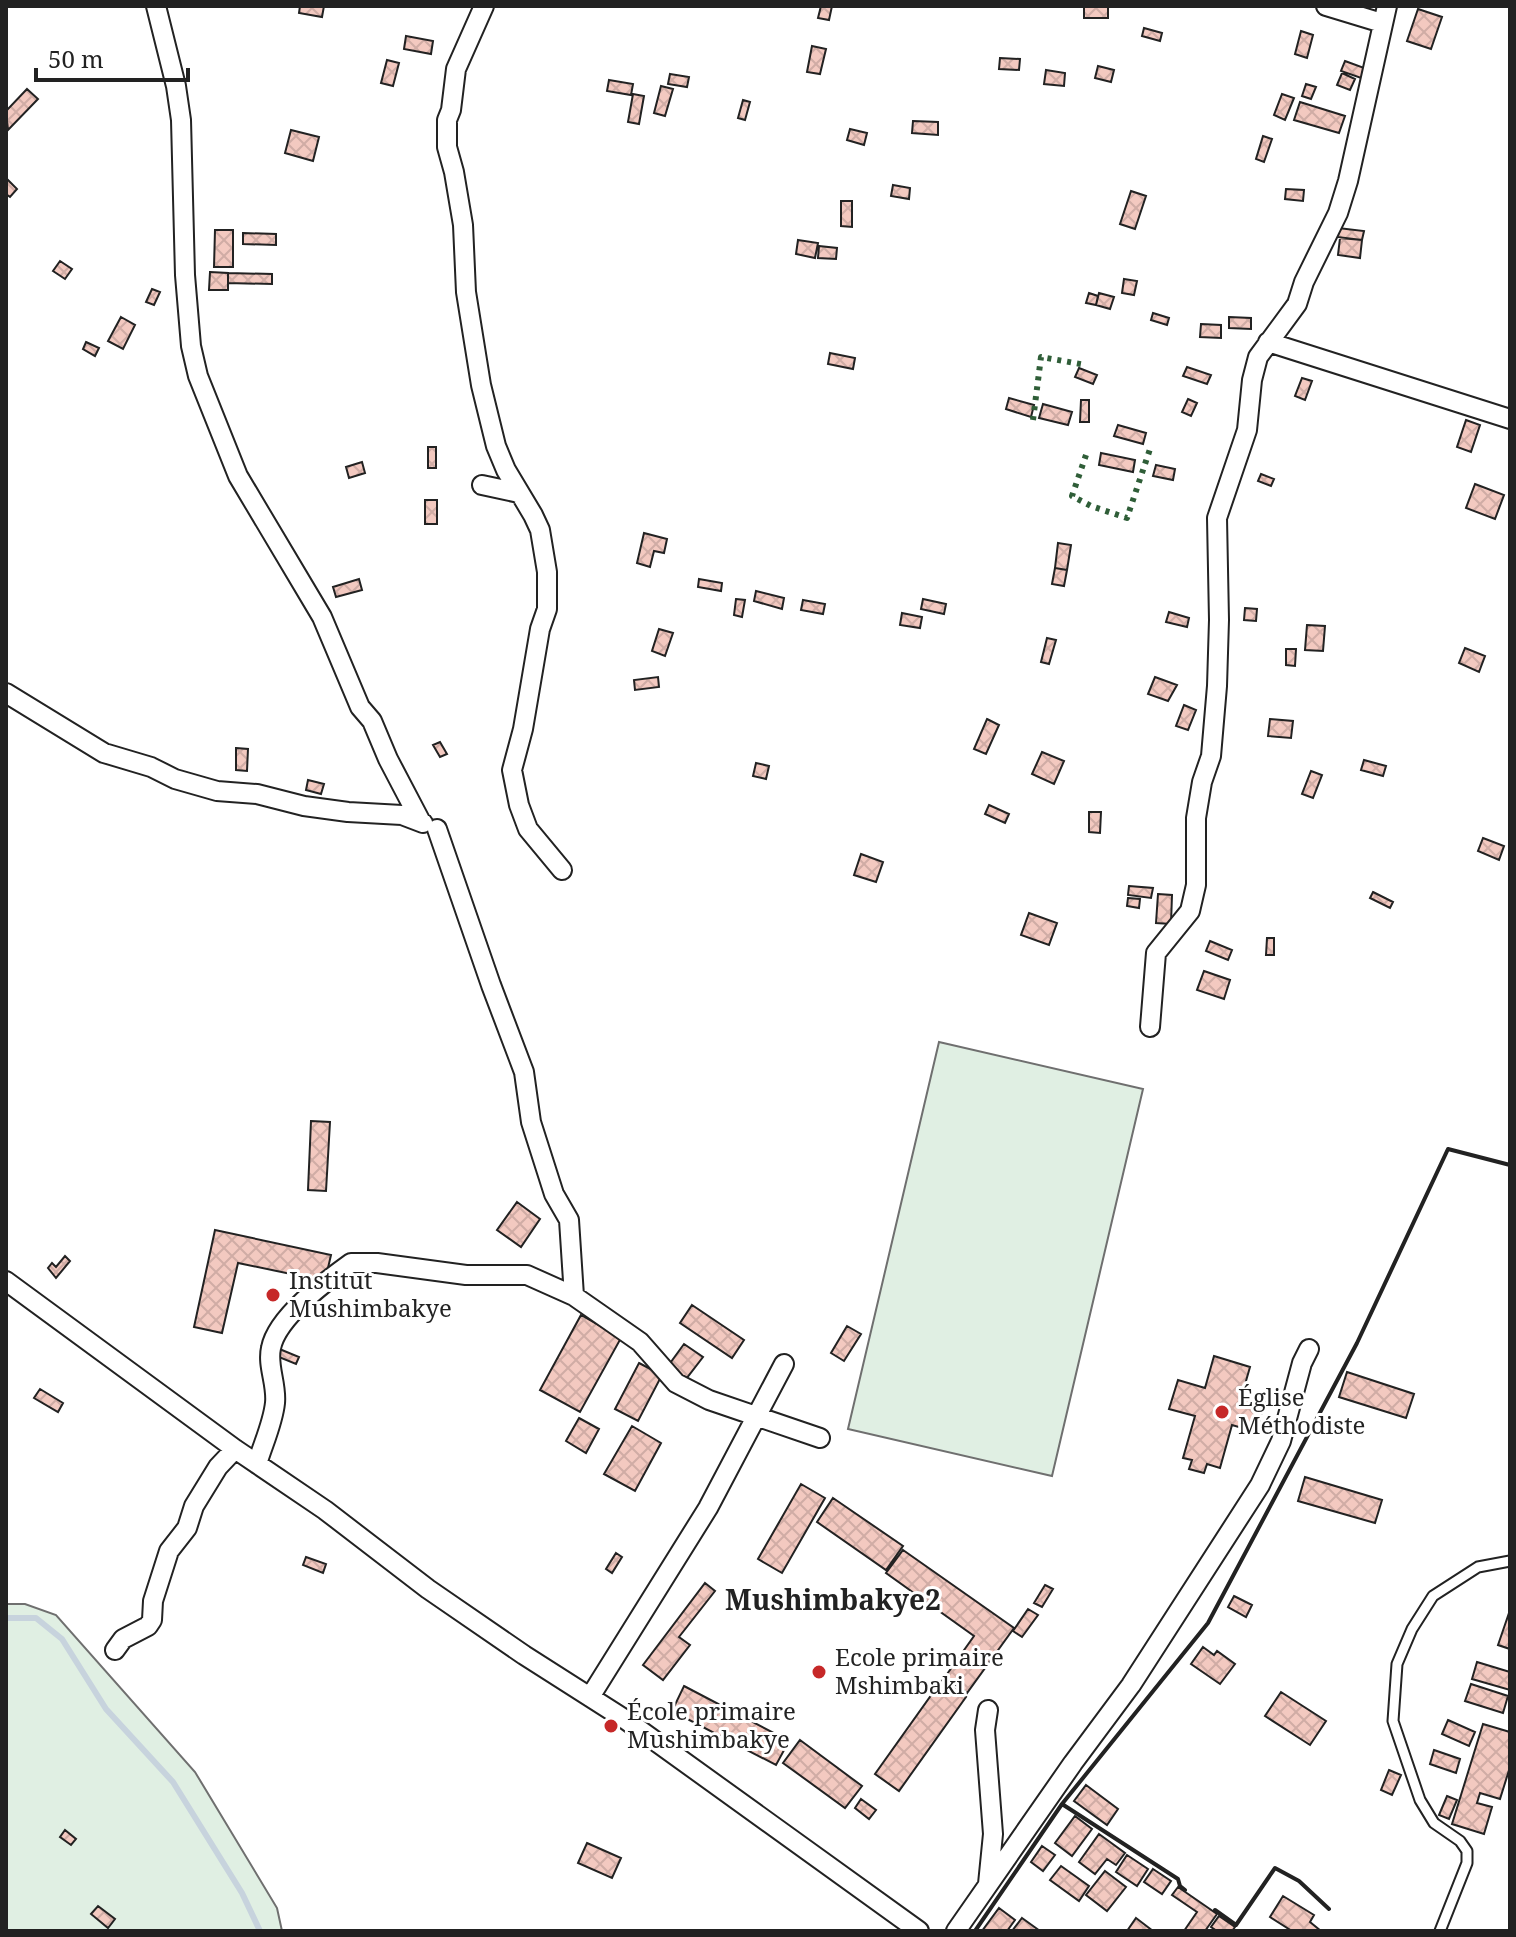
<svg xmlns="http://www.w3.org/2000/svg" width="1516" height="1937" viewBox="0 0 1516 1937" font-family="'Noto Serif',serif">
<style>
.grass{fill:#e0efe3;stroke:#6f6f6f;stroke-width:2}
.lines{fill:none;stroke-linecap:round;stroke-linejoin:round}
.stream{stroke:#c7d3dd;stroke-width:6}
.building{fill:url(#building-cross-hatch);stroke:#222;stroke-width:2}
.service-casing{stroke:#222;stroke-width:13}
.minor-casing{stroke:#222;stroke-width:22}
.service{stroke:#fff;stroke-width:9}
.minor{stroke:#fff;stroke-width:18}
.hedge{stroke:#2f5e38;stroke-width:6;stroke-dasharray:4 6;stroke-linecap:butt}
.wall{stroke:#222;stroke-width:4}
.poi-dot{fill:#c62828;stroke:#fff;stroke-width:3}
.labels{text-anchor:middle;stroke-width:6;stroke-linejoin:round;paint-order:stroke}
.poi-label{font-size:24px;fill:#222;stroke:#fff;text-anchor:start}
.quarter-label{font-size:28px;font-weight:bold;fill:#222;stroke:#fff}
</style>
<defs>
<pattern id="building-cross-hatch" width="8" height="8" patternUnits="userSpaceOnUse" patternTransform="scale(2)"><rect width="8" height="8" fill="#f3c9c0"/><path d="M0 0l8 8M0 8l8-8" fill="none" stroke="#d0aca5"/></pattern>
</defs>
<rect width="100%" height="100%" fill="#fff"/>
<path class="grass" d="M939 1042 1143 1089 1052 1476 848 1429Z
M6 1604H25L56 1615 195 1772 277 1908 282 1931H6Z"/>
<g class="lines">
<path class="stream" d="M6 1618H36L62 1639 106 1709 173 1782 242 1893 260 1931"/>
</g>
<path class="building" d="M300 6H324L322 17 299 13Z
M821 6H832L829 20 818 18Z
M1084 6H1108V18H1084Z
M1418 9 1442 17 1431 49 1407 41Z
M1144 28 1162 33 1160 41 1142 36Z
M1301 31 1313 35 1307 58 1295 54Z
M406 36 433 41 431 54 404 49Z
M812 46 826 49 820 74 807 72Z
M1000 58 1020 59 1019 70 999 69Z
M387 60 399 63 393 86 381 83Z
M1345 61 1367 69 1364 79 1341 71Z
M1098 66 1114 70 1111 82 1095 78Z
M1046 70 1065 73 1064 86 1044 84Z
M1342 73 1355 79 1350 90 1337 85Z
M670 74 689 77 687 87 668 84Z
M609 80 633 84 631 95 607 91Z
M1306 84 1316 87 1311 99 1302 96Z
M661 86 673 89 665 116 654 113Z
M27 89 38 99 8 130 6 111Z
M633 94 644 96 639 124 628 122Z
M1282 94 1294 98 1285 120 1274 115Z
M743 100 750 102 745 120 738 118Z
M1300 102 1345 116 1339 133 1294 120Z
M913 121 938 122V135L912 133Z
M850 129 867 133 864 145 847 140Z
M291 130 319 137 313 161 285 153Z
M1263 136 1272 139 1264 162 1256 159Z
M6 178 17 189 10 197 6 194Z
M893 185 910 188 909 199 891 196Z
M1286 189 1304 190 1303 201 1285 199Z
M1131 191 1146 196 1135 229 1120 224Z
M841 201H852V227L841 226Z
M1338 228 1364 231 1362 240 1337 237Z
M215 230H233V267H214Z
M243 233 276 234V245L243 244Z
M1340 238 1362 240 1360 258 1338 255Z
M798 240 818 243 815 258 796 254Z
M819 246 837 248 836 259 818 258Z
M60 261 72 269 65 279 53 271Z
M210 272 228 273V290H209Z
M228 273 272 274V284L228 283Z
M1124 279 1137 281 1134 295 1122 293Z
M152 289 160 292 154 305 146 302Z
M1089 293 1098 296 1096 305 1086 303Z
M1099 293 1114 297 1110 309 1096 305Z
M1153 313 1169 318 1167 325 1151 320Z
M121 317 135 325 123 349 108 341Z
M1229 317 1251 318V329L1229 328Z
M1201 324 1221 325V338L1200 337Z
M86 342 99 348 95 356 83 349Z
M830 353 855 358 853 369 828 364Z
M1187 367 1211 375 1207 384 1183 376Z
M1079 368 1097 375 1093 384 1075 377Z
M1302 378 1312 381 1305 400 1295 396Z
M1009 398 1034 405 1031 417 1006 409Z
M1188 399 1197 403 1191 416 1182 412Z
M1081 400H1089V422H1080Z
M1043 404 1072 412 1068 425 1039 418Z
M1466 420 1480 425 1471 452 1457 447Z
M1118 425 1146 433 1143 444 1114 436Z
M428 447H436V468H428Z
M1101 453 1135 460 1133 472 1099 465Z
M362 462 365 473 349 478 346 467Z
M1156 465 1175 469 1173 480 1153 476Z
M1261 474 1274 479 1271 486 1258 481Z
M1475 484 1504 495 1495 519 1466 508Z
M425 500H437V524H425Z
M644 533 667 539 664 553 654 551 650 567 637 563Z
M1058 543 1071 545 1067 570 1055 568Z
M1055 568 1067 570 1064 586 1052 584Z
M359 579 362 590 336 597 333 587Z
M699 579 722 583 721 591 698 587Z
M756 591 784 598 782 609 754 601Z
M736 599 745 600 742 617 734 615Z
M923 599 946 604 944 614 921 609Z
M803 600 825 604 823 614 801 610Z
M1245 608 1257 609 1256 621 1244 620Z
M1169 612 1189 618 1187 627 1166 622Z
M902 613 922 617 920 628 900 625Z
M1307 625 1325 626 1323 651 1305 650Z
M659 629 673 633 665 656 652 651Z
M1047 638 1056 640 1049 664 1041 662Z
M1465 648 1485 656 1479 672 1459 663Z
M1286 649H1296L1295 666 1286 665Z
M658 677 659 687 635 690 634 680Z
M1155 677 1177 685 1168 701 1148 694Z
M1184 705 1196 710 1188 730 1176 726Z
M987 719 999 725 986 754 974 749Z
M1270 719 1293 721 1291 738 1268 736Z
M440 742 447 754 440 757 433 745Z
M236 748 248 749 247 771 236 770Z
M1042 752 1064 761 1054 784 1032 774Z
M1364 760 1386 766 1383 776 1361 770Z
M756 763 769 766 766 779 753 776Z
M1311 771 1322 775 1313 798 1302 794Z
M308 780 324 784 321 794 306 790Z
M989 805 1009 814 1005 823 985 814Z
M1089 812H1101L1100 833 1089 832Z
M1483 838 1504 846 1499 860 1478 851Z
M861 854 883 862 876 882 854 875Z
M1129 886 1153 888 1151 898 1128 895Z
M1373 892 1393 902 1390 908 1370 898Z
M1158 894 1172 895 1171 924 1156 923Z
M1128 898 1140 899 1139 908 1127 906Z
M1029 913 1057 923 1049 945 1021 935Z
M1267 938H1274V955H1266Z
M1210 941 1232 950 1228 960 1206 951Z
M1204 971 1230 980 1224 999 1197 990Z
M311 1121 330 1122 326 1191 308 1190Z
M517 1202 540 1219 521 1247 497 1230Z
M215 1230 331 1255 325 1281 238 1263 222 1333 194 1327Z
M65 1256 70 1261 56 1278 48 1268 52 1263 56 1267Z
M692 1305 744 1340 732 1358 680 1323Z
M581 1315 621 1338 580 1412 540 1390Z
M847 1326 861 1334 844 1361 831 1353Z
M684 1344 703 1357 686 1379 668 1366Z
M277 1348 299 1357 296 1364 274 1355Z
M1214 1356 1250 1367 1242 1395 1265 1402 1256 1432 1232 1425 1220 1468 1207 1464 1204 1473 1189 1469 1192 1460 1183 1458 1195 1416 1169 1409 1178 1380 1205 1388Z
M1214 1356 1250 1367 1242 1395 1265 1402 1256 1432 1232 1425 1220 1468 1207 1464 1204 1473 1189 1469 1192 1460 1183 1458 1195 1416 1169 1409 1178 1380 1205 1388Z
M639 1363 662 1375 638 1421 615 1409Z
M1347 1372 1414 1394 1406 1418 1339 1397Z
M40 1389 63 1403 58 1412 34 1398Z
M579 1418 599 1429 586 1453 566 1441Z
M632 1426 661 1443 635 1491 604 1474Z
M1305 1477 1382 1500 1375 1523 1298 1501Z
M801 1484 825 1498 782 1573 758 1559Z
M833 1498 903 1546 886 1570 817 1522Z
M903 1550 1014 1628 967 1693 945 1677 974 1636 886 1573Z
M616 1553 622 1557 612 1573 606 1569Z
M306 1557 326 1564 323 1573 303 1565Z
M705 1583 715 1591 679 1637 690 1645 663 1680 643 1665Z
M1045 1585 1053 1589 1042 1607 1034 1603Z
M1234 1596 1252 1605 1246 1617 1228 1607Z
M1028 1609 1038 1615 1022 1637 1013 1631Z
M1510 1610V1649L1498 1645Z
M1203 1647 1214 1655 1217 1651 1235 1664 1220 1684 1191 1664Z
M1477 1662 1510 1672V1690L1472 1679Z
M942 1680 966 1697 899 1791 875 1774Z
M1471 1684 1508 1696 1503 1713 1465 1701Z
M684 1686 789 1741 776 1765 672 1711Z
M1281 1692 1326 1721 1310 1745 1265 1716Z
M1448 1720 1475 1732 1469 1746 1442 1734Z
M1483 1724 1510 1732V1767L1500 1799 1480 1793 1477 1803 1492 1807 1484 1834 1452 1824Z
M800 1740 862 1786 845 1808 783 1763Z
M1434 1750 1460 1759 1456 1773 1430 1764Z
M1389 1770 1401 1775 1392 1795 1381 1790Z
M1086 1785 1118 1809 1107 1825 1074 1801Z
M1447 1796 1457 1800 1449 1819 1439 1815Z
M861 1799 876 1810 869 1819 855 1808Z
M1075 1816 1092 1829 1072 1856 1055 1843Z
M65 1830 76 1839 71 1845 60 1837Z
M1099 1834 1125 1853 1116 1865 1107 1859 1095 1874 1079 1862Z
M587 1843 621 1858 612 1878 578 1863Z
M1042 1846 1055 1855 1043 1871 1031 1862Z
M1127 1855 1148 1869 1137 1886 1116 1872Z
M1061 1866 1089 1886 1079 1901 1050 1880Z
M1153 1869 1171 1881 1162 1894 1144 1882Z
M1105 1871 1126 1887 1107 1911 1086 1895Z
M1178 1887 1217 1914 1205 1931H1184L1197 1912 1172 1895Z
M1283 1896 1314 1915 1310 1922 1321 1931H1292L1270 1917Z
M98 1906 115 1919 108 1928 91 1914Z
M999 1908 1015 1920 1007 1931H982Z
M1219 1916 1235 1927 1232 1931H1217L1211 1927Z
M1022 1918 1040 1931H1012Z
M1136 1918 1153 1931H1127Z"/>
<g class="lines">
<defs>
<path id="service" d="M1440 1931 1467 1863V1851L1460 1841 1434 1823 1420 1800 1393 1721 1397 1664 1412 1629 1433 1596 1478 1567 1510 1561"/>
<path id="minor" d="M156 6 176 86 181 120 185 275 191 346 198 376 238 476 322 617 360 707 372 721 388 759 421 822
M484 6 456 69 451 110 447 120V147L454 172 463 225 466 292 481 385 496 446 506 470 533 515 540 530 547 572V609L540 629 523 729 512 770 519 805 528 829 562 870
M1326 6 1382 23
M1268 342 1510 419
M482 485 519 493
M6 693 104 753 151 767 175 779 217 791 257 794 304 806 348 812 402 815 423 823
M437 829 491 985 524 1072 531 1122 554 1194 569 1220 574 1296
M1150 1027 1156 953 1190 911 1196 885V818L1202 782 1211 756 1217 686 1219 620 1217 518 1247 430 1252 380 1258 357 1297 304 1304 282 1338 213 1348 181 1387 6
M6 1281 235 1449 325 1510 428 1589 524 1655 626 1720 919 1931
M257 1464C263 1444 273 1423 275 1403 277 1384 267 1366 271 1348 277 1317 326 1281 351 1263H377L466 1275H527L574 1296 640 1342 676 1383 709 1400 820 1438
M115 1650 123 1639 148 1626 152 1620 153 1601 169 1551 187 1528 194 1506 218 1467 235 1449
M590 1697 708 1508 784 1364
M988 1884 993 1834 985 1730 988 1710
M956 1931 1073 1763 1131 1685 1260 1485 1281 1441 1302 1363 1309 1349"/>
</defs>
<use href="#service" class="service-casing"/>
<use href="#minor" class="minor-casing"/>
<use href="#service" class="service"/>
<use href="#minor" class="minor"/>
<path class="hedge" d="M1033 420 1041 357 1086 365
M1086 455 1072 496 1091 506 1127 518 1150 449"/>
<path class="wall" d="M1062 1804 1178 1879 1180 1886 1185 1890
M1215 1910 1236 1925 1275 1868 1299 1881 1329 1909
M879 1931H882
M975 1931 1062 1804 1208 1623 1357 1343 1448 1149 1510 1165"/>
</g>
<g class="poi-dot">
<circle cx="273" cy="1295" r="8"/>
<circle cx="1222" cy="1412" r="8"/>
<circle cx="819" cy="1672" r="8"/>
<circle cx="611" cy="1726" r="8"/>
</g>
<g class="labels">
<g class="poi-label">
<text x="289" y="1289">Institut<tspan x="289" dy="28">Mushimbakye</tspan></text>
<text x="1238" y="1406">Église<tspan x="1238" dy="28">Méthodiste</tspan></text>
<text x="835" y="1666">Ecole primaire<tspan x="835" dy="28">Mshimbaki</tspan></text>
<text x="627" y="1720">École primaire<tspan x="627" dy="28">Mushimbakye</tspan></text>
</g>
<g class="quarter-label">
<text x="833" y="1610">Mushimbakye2</text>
</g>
</g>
<rect width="1516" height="1937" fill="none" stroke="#222222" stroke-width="16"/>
<path d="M36 68v12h152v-12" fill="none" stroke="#222222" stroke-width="4"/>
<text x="48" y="68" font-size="24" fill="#222222" stroke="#ffffff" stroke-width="6" paint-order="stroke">50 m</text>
</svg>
